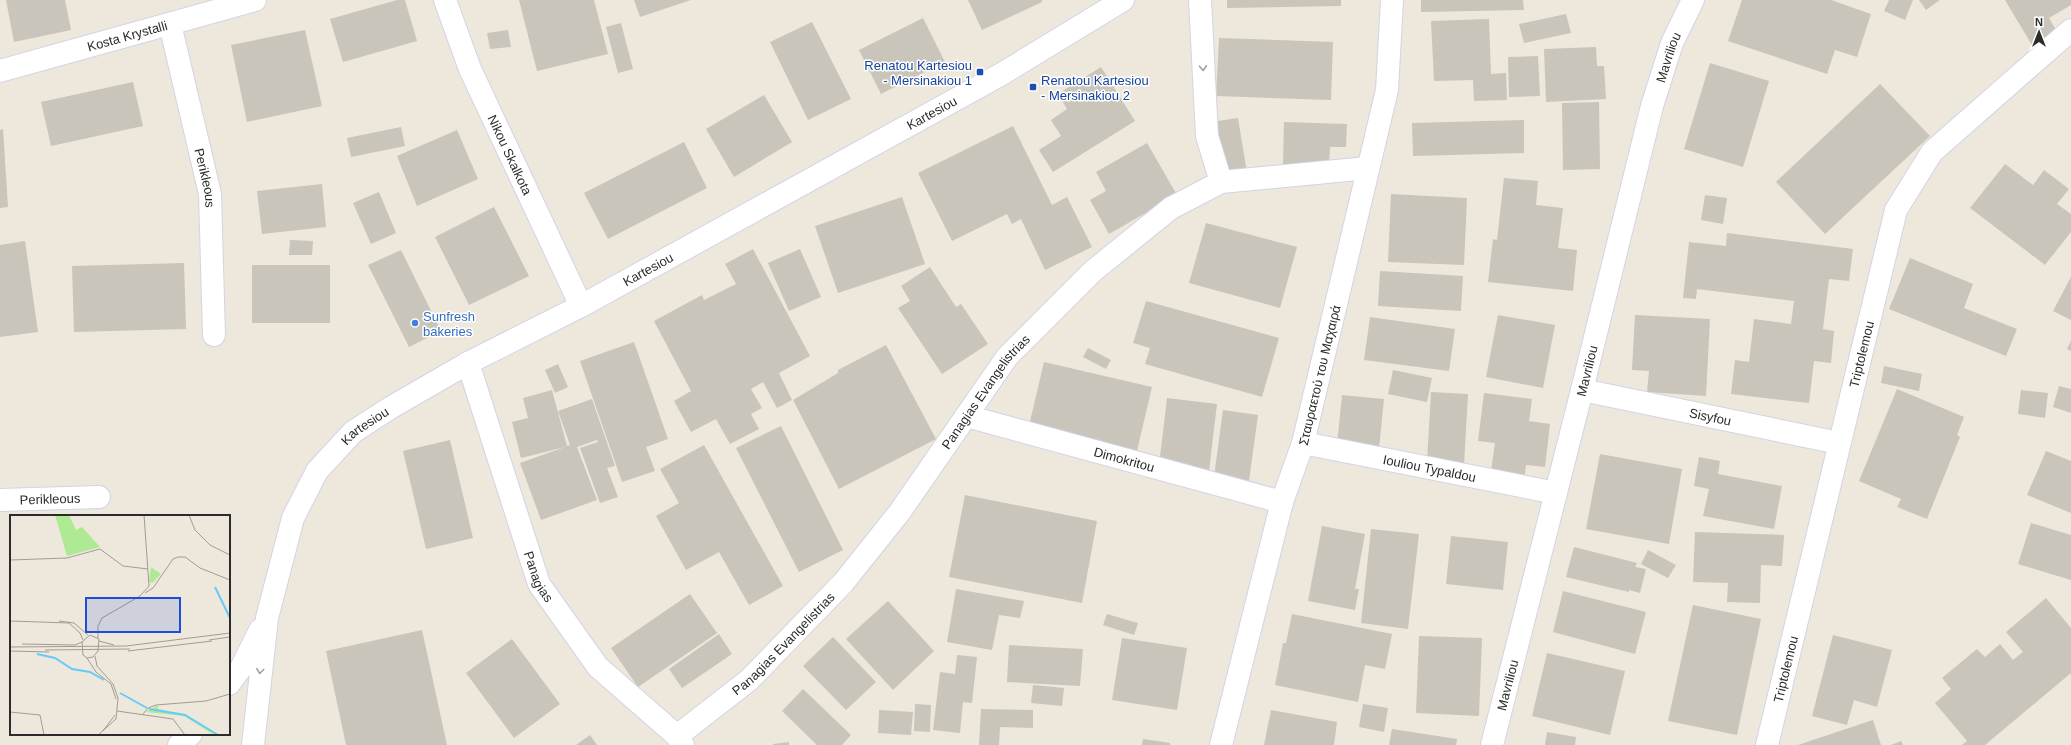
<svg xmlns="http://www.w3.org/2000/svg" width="2071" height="745" viewBox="0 0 2071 745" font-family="Helvetica,sans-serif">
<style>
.building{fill:#c9c5ba}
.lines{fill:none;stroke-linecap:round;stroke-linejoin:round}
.minor-casing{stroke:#d1d4e5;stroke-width:24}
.tertiary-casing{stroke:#d1d4e5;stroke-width:24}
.minor{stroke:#fff;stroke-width:22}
.tertiary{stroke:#fff;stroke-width:22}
.oneway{stroke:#a0a0a0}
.transit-dot{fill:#1a4fb4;stroke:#fff;stroke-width:1.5}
.shop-dot{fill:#3f7fe0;stroke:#fff;stroke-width:1.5}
.labels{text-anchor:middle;stroke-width:3;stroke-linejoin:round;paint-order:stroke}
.street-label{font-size:13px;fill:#2b2b2b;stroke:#fff}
.transit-label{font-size:13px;fill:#164399;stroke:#fff;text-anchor:end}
.shop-label{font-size:13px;fill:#366cbe;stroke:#fff;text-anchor:start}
.inset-river{fill:none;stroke:#65ccfa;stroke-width:2}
.inset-road{fill:none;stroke:#a09c95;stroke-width:1}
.view{fill:#1d4ed8;fill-opacity:0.15;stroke:#1d4ed8;stroke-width:2}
.inset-edge{fill:none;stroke:#2b2b2b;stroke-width:2}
</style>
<rect width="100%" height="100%" fill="#eee7dc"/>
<path class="building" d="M6 0H65L71 30 14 42Z
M397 0H405L417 41 343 62 330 19Z
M519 0H594L608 54 537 71Z
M634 0H691L640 17Z
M968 0H1042V2L982 30Z
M1227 0H1341V6L1227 8Z
M1421 0H1523L1524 10 1421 12Z
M1742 0H1831L1871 14 1857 57 1835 50 1827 74 1728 41Z
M1889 0H1913L1905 20 1884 11Z
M1919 0H1940L1926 10Z
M2005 0H2071V5L2049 18 2057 32 2033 47Z
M1566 14 1571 33 1524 43 1519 24Z
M923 18 945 62 881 94 859 50Z
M1489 19 1491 74 1506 73 1507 100 1474 101 1473 80 1434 81 1431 21Z
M812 22 851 99 808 120 770 42Z
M621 23 633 69 618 73 606 27Z
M305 30 322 106 247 122 231 45Z
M508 30 511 47 490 49 487 33Z
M1219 38 1333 42 1331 100 1216 96Z
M1596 47 1597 66H1604L1606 99 1546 102 1544 49Z
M1538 56 1540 96 1509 97 1508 57Z
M1710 63 1769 81 1743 167 1684 149Z
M1101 67 1135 121 1053 172 1039 150 1061 136 1051 120 1067 109 1058 94Z
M133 82 143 126 51 146 41 102Z
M1880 84 1930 136 1825 234 1776 182Z
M764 95 792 142 734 177 706 129Z
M1599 102 1600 169 1563 170 1562 103Z
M1238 118 1248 179 1220 183 1211 122Z
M1524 120V153L1413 156 1412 123Z
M1284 122 1347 124 1346 147H1330L1329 167 1283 166Z
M1013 126 1052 205 1067 197 1092 247 1045 270 1021 219 1012 224 1007 214 952 241 918 173Z
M401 127 405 146 351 157 347 138Z
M3 129 8 207 0 208V130Z
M457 130 478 179 417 206 397 156Z
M684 142 707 188 608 239 584 193Z
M1147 143 1177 195 1109 234 1090 200 1106 191 1096 172Z
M2005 164 2033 185 2044 170 2069 189 2057 204 2071 214V232L2045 265 1970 208Z
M1504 178 1538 181 1536 205 1563 208 1558 248 1577 250 1573 291 1488 282 1493 239 1497 240Z
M322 184 326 227 262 234 257 191Z
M379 192 396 233 371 244 353 203Z
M1391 194 1467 198 1464 265 1388 262Z
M1705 195 1727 198 1723 224 1701 220Z
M902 197 925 264 838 293 815 226Z
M494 207 529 276 469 305 435 237Z
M1206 223 1297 247 1280 308 1189 283Z
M1727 233 1853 249 1849 281 1829 279 1823 329 1834 331 1831 363 1814 361 1809 403 1731 394 1735 360 1749 362 1754 319 1791 324 1794 301 1697 289 1696 299 1683 298 1689 242 1726 246Z
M290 240 313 241 312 255H289Z
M25 241 38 332 0 337V245Z
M753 249 810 356 779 373 792 400 777 408 763 382 751 389 762 408 751 414 759 429 730 444 716 419 691 432 674 401 691 391 654 321 702 295 704 300 736 284 725 264Z
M800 249 821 297 789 311 768 263Z
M401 250 441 331 409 347 368 265Z
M1910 258 1973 284 1964 308 2017 329 2006 356 1889 309Z
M184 263 186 329 74 332 72 266Z
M252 265H330V323H252Z
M930 267 956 307 961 304 988 344 942 374 898 308 910 301 901 286Z
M1380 271 1463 276 1461 311 1378 306Z
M2071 277V320L2053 311Z
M1146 301 1279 338 1262 397 1145 364 1150 348 1133 343Z
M1498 315 1555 325 1543 388 1486 377Z
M1635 315 1710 319 1706 396 1647 392 1649 371 1632 370Z
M1370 317 1455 329 1449 371 1364 360Z
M2071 341V351L2067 349Z
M634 342 668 439 646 447 655 471 622 482 580 361Z
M886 345 936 439 839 489 793 400 838 373V370Z
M1088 348 1111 360 1106 369 1083 357Z
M1044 362 1152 387 1136 455 1028 430Z
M558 364 568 387 555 393 545 370Z
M1884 366 1922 374 1919 391 1881 383Z
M1393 370 1432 378 1427 402 1388 394Z
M2059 386 2071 389V413L2053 407Z
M1897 389 1964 417 1957 435 1960 437 1927 519 1897 507 1901 499 1859 481Z
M552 390 567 446 570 445 558 411 592 399 615 466 607 468 618 497 600 503 580 448 598 442 597 440 577 447 597 500 541 520 520 463 565 447 521 458 512 422 528 418 523 398Z
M2021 390 2048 393 2045 418 2018 414Z
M1431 392 1468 394 1464 465 1427 462Z
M1484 393 1532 399 1529 421 1550 424 1545 467 1526 465 1524 482 1490 478 1495 443 1478 441Z
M1342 395 1384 399 1379 449 1337 445Z
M1167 398 1217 404 1209 471 1159 465Z
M1223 410 1258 415 1248 488 1213 484Z
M781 426 843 550 799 572 736 448Z
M450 440 473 538 426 549 403 451Z
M704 445 783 586 749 605 719 552 686 570 656 516 679 503 660 469Z
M2046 451 2071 461V513L2027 495Z
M1600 454 1682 469 1669 544 1586 529Z
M1699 457 1720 461 1718 474 1782 486 1774 529 1703 516 1709 489 1694 486Z
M965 495 1097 521 1082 603 949 577Z
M2031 523 2071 535V580L2018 564Z
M1322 526 1365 534 1355 589H1359L1355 610 1308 601Z
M1371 529 1419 534 1408 629 1361 623Z
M1695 532 1784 535 1782 566 1761 565 1760 603 1727 602 1728 583 1693 582Z
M1451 536 1508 542 1503 590 1446 584Z
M1574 547 1637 563 1635 567 1646 569 1640 593 1629 590V592L1566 577Z
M1648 550 1676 565 1668 578 1641 564Z
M956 589 1024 601 1020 618 999 615 992 650 947 642Z
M1563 591 1646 612 1635 654 1553 632Z
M690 594 717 633 638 687 611 648Z
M2046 598 2071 628V673L1985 745H1962L1967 741 1935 703 1951 689 1942 678 1977 649 1985 657 2000 644 2013 660 2023 652 2006 632Z
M888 601 934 651 893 690 846 639Z
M1693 605 1761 619 1737 735 1668 721Z
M1107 614 1138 623 1134 635 1103 625Z
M1292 614 1392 634 1385 669 1365 665 1358 702 1275 685 1283 643H1286Z
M422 630 447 745H346L326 651Z
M719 634 732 654 682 688 669 669Z
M1833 635 1892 650 1877 707 1854 700 1847 725 1812 716Z
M1419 636 1482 638 1479 716 1416 713Z
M833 637 876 682 846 710 803 666Z
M1122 638 1187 648 1177 710 1112 700Z
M512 639 560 704 514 738 466 673Z
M1009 645 1083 649 1080 686 1007 682Z
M1547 653 1625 671 1610 735 1532 716Z
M957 655 977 657 972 703 963 702 960 733 933 730 940 672 955 674Z
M1033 685 1064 688 1062 706 1031 703Z
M803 689 851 735 842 745H817L782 711Z
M915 704 931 705 930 732 914 731Z
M1363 704 1388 708 1384 732 1359 727Z
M981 709 1033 710V728L1000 727 999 745H979Z
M879 710 913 712 911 735 878 733Z
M1271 710 1337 722 1334 745H1264Z
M1873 720 1881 745H1798Z
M1392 729 1457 739 1456 745H1389Z
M1547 732 1576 737 1575 745H1545Z
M590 735 597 745H576Z
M1143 739 1170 743V745H1142Z
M1901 741 1903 745H1891Z
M789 742V745H773V744Z"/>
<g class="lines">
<defs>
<g id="minor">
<path id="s1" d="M445 0 470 69 581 306"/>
<path d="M1200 0 1207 136 1221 182"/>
<path id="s2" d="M170 24 210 194 214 335"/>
<path id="s3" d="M0 71 255 0"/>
<path id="s4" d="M468 363 539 584 598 667 677 736 683 745"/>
<path id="s5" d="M1582 390 1839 443"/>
<path id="s6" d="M966 416 1282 502"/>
<path id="s7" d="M1303 443 1556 493"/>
<path id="s8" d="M0 500 99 497"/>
<path id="s9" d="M677 736 749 680 843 583 899 513 1007 357 1093 271 1171 208 1221 182 1368 168"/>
<path id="s10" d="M1221 745 1282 502 1303 443 1387 90 1392 0"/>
<path id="s11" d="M1492 745 1582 390 1652 106 1672 43 1693 0"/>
<path id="s12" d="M1767 745 1896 210 1932 152 2071 30"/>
</g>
<g id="tertiary">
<path d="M229 684 241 668 260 630"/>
<path d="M179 745 191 734"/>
<path id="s13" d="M253 745 267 618 293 518 317 471 353 432 390 408 468 363 581 306 1000 75 1123 0"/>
</g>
</defs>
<use href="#minor" class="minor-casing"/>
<use href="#tertiary" class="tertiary-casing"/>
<use href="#minor" class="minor"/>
<use href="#tertiary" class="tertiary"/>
</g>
<defs><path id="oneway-chevron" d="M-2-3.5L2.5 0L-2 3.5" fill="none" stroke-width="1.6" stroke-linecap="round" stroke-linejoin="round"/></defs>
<g class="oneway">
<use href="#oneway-chevron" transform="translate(1203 68) rotate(87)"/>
<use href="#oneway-chevron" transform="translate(260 671) rotate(97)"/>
</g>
<g class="transit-dot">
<rect x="976" y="68" width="8" height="8" rx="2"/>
<rect x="1029" y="83" width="8" height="8" rx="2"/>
</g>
<circle class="shop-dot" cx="415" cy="323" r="4"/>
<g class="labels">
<g class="street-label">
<text dy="5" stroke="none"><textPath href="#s3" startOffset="132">Kosta Krystalli</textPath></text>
<text dy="5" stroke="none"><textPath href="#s11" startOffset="710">Mavriliou</textPath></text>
<text dy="5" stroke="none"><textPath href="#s13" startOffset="998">Kartesiou</textPath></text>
<text dy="5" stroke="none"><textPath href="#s1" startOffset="168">Nikou Skalkota</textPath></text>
<text dy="5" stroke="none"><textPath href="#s2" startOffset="158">Perikleous</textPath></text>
<text dy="5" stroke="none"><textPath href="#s13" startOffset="674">Kartesiou</textPath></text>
<text dy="5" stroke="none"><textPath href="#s12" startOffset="402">Triptolemou</textPath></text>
<text dy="5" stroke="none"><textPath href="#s11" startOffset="386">Mavriliou</textPath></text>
<text dy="5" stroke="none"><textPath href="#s10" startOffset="383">Σταυραετού του Μαχαιρά</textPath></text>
<text dy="5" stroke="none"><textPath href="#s9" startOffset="465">Panagias Evangelistrias</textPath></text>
<text dy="5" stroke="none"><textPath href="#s5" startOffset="131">Sisyfou</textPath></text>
<text dy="5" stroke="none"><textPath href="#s13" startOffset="350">Kartesiou</textPath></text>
<text dy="5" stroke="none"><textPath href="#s6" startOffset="164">Dimokritou</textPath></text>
<text dy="5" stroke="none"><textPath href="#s7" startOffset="129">Iouliou Typaldou</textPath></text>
<text dy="5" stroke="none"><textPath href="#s8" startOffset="50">Perikleous</textPath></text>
<text dy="5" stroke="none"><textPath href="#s4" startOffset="225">Panagias</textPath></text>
<text dy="5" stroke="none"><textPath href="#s9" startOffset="141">Panagias Evangelistrias</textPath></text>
<text dy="5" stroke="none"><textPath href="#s12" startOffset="78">Triptolemou</textPath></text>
<text dy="5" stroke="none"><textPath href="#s11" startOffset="62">Mavriliou</textPath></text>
</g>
<g class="transit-label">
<text x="972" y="70">Renatou Kartesiou<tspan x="972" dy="15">- Mersinakiou 1</tspan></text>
<text x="1041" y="85" text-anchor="start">Renatou Kartesiou<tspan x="1041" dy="15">- Mersinakiou 2</tspan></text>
</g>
<g class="shop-label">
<text x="423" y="321">Sunfresh<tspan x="423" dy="15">bakeries</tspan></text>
</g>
</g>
<g transform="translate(10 515)">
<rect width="220" height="220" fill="#eee7dc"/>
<path d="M45 0H59L66 15 72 12 90 32 57 41ZM141 52 151 59 142 68 139 66ZM148 190V194L174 199 209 220 201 218 174 201 136 197Z" fill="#adea93"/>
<path class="inset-river" d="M205 72 220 103M27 139 45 143 62 154 80 157 94 165M110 178 137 193M139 194 175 200 208 220"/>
<path class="inset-road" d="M179 0 185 15 200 30 220 40M0 45 57 43 90 34 113 51 138 54M135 78 143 73 163 44 168 42H175L190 53 220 65M0 106 59 108 70 118 73 125M49 106 64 108 78 120M80 120 89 124 88 136 83 142 77 143 73 140 72 127ZM88 123V111L92 103 130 81 139 71 134 0M199 125 220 122M89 126 104 130M12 129 65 130 72 127M0 132 116 131 220 118M35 135 120 134M0 136 39 137M118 136 202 126M85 141 87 151 103 169 108 183 106 204 88 220M77 143 86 157 101 169 106 184M107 196 163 204 175 220M0 197 30 200 34 220M133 199 138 193 146 190 196 186 220 179M93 216 105 200"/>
<path class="view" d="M76 83H170V117H76Z"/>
<rect width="220" height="220" class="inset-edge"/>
</g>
<g transform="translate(2039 32)" stroke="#ffffff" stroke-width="3" paint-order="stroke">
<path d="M0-3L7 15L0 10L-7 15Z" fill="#2b2b2b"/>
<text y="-6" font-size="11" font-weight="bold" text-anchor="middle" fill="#2b2b2b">N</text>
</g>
</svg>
